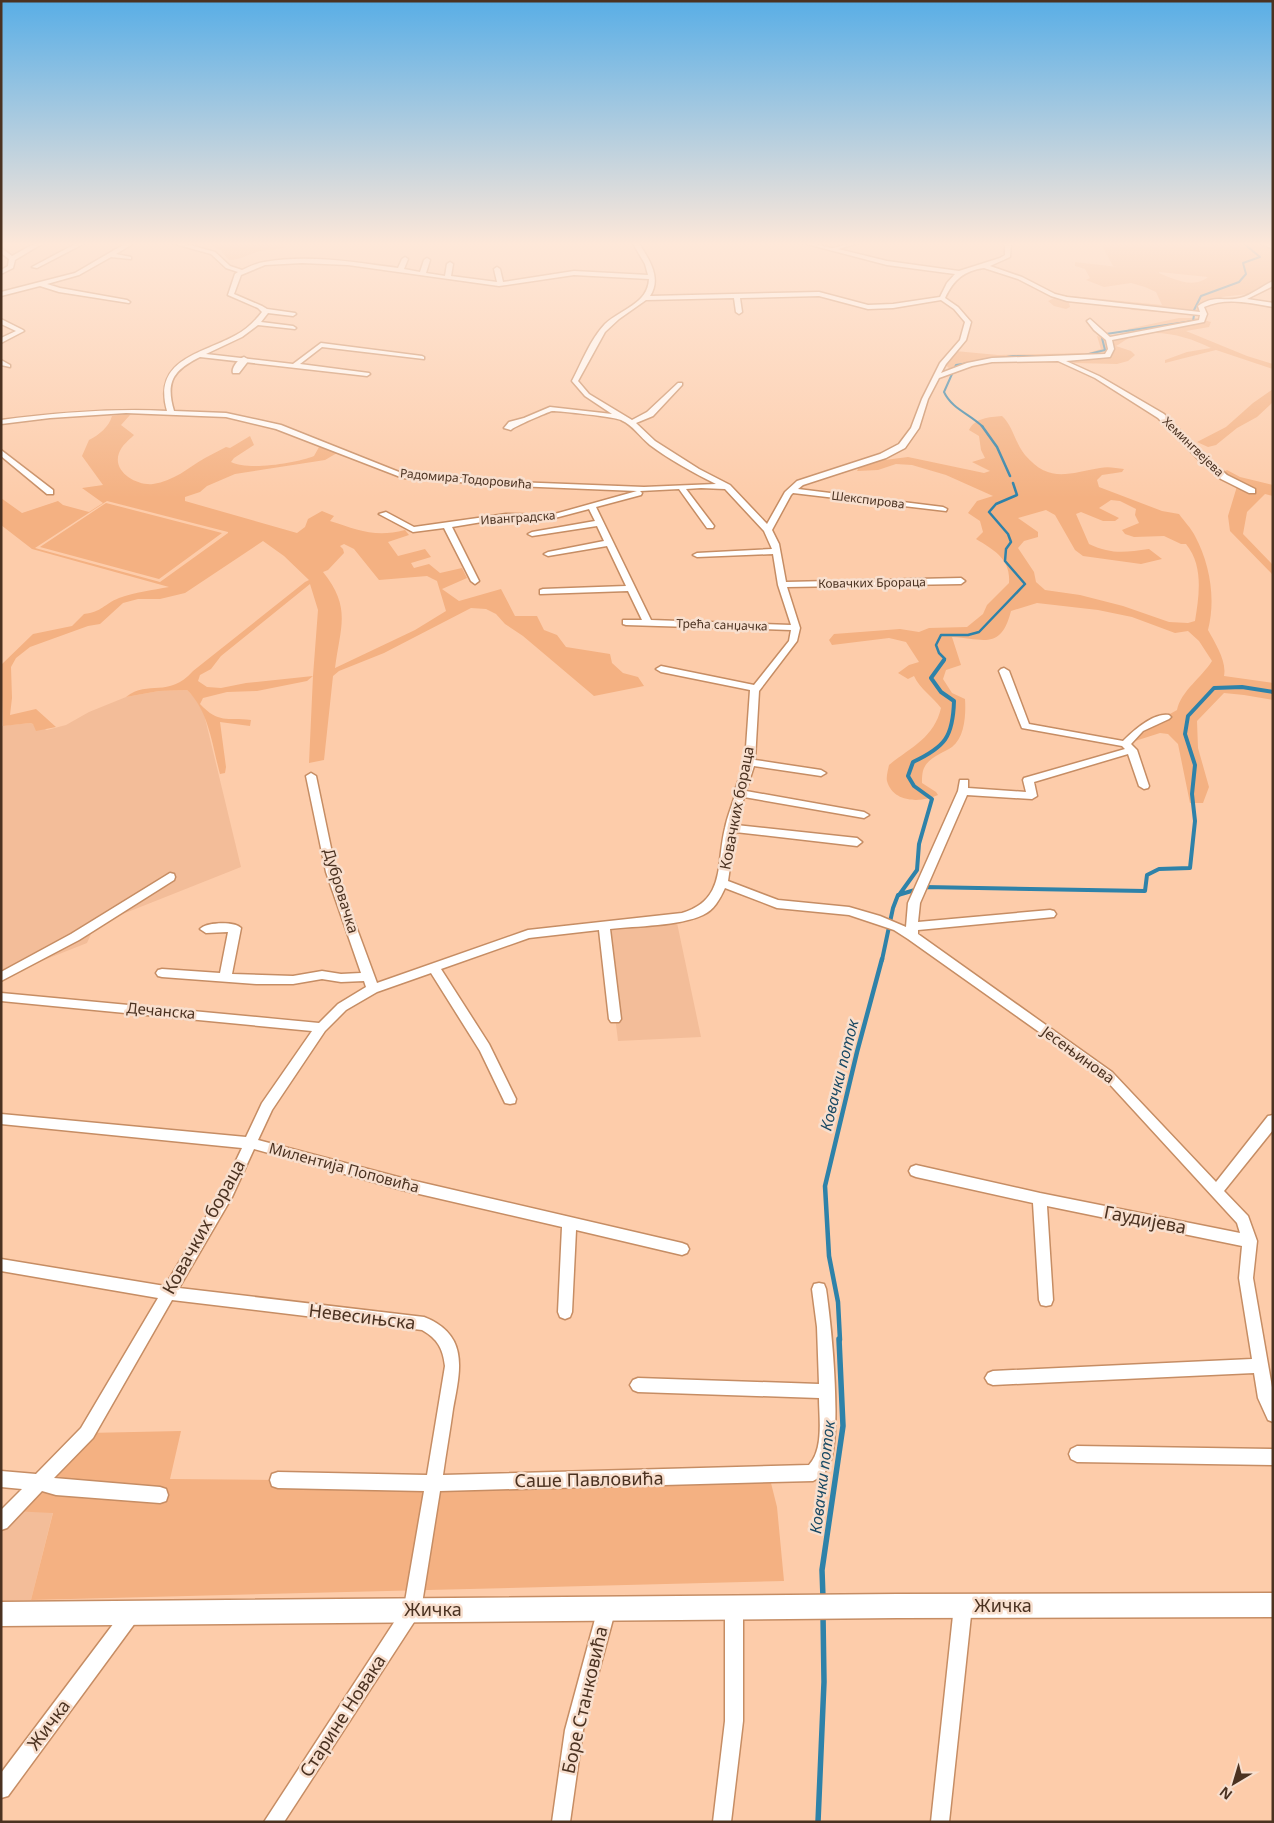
<svg xmlns="http://www.w3.org/2000/svg" width="1274" height="1823" viewBox="0 0 1274 1823" font-family="'Noto Sans',sans-serif">
<style>
.built{fill:#f3bd99}
.green{fill:#f4b182;fill-rule:evenodd}
.lines{fill:none;stroke-linecap:round;stroke-linejoin:round}
.stream-far4{stroke:#2e82a9;stroke-width:2}
.stream-far3{stroke:#2e82a9;stroke-width:2.5}
.stream-far2{stroke:#2e82a9;stroke-width:4}
.stream-far1{stroke:#2e82a9;stroke-width:4.5}
.stream{stroke:#2e82a9;stroke-width:5.5}
.street-casing{stroke:#c68d64;stroke-width:3}
.secondary-casing{stroke:#c68d64;stroke-width:3}
.street{fill:#fff;fill-rule:evenodd}
.secondary{fill:#fff;fill-rule:evenodd}
.labels{text-anchor:middle;stroke-width:5;stroke-linejoin:round;paint-order:stroke}
.far-street-label{font-size:12px;fill:#4b3221;stroke:#f8dfce}
.street-label{font-size:15px;fill:#4b3221;stroke:#f8dfce}
.water-label{font-size:16px;font-style:italic;fill:#1a4a64;stroke:#f8dfce}
.near-street-label{font-size:18px;fill:#4b3221;stroke:#f8dfce}
</style>
<rect width="100%" height="100%" fill="#fdccaa"/>
<path class="built" d="M187 690 196 699 204 714 241 867 95 925 87 943 1 977V726L30 723 47 730 66 725 89 712 126 697 159 691Z
M676 918 701 1037 618 1041 604 925Z
M11 1511 53 1512 31 1600 1 1601V1522Z"/>
<path class="green" d="M208 242H280L285 247C276 251 266 249 257 252 247 255 240 260 229 260L221 251Z
M1100 242H1179L1211 247 1206 242H1261L1273 247V279L1248 294 1221 297 1225 300 1201 306 1204 314 1197 315 1132 310 1124 306 1074 300 1069 303 1070 307 1066 309 1054 306 1048 301 1061 295 1162 305 1156 292 1145 287 1131 283 1104 287 1086 280 1090 278 1085 269 1075 266V262L1118 267 1113 266ZM1159 273V272L1208 277C1194 289 1173 279 1159 273Z
M1179 318H1196L1211 322 1209 327 1186 331 1247 356 1273 364V369L1216 350 1165 363V360L1187 352 1211 348C1189 337 1162 329 1137 335 1130 336 1123 342 1116 346L1131 351 1135 355 1128 361 1117 364 1075 363 1055 358 1007 360 949 368 943 363 955 351 998 355 1088 353 1101 349 1097 336 1109 339 1128 332V329Z
M1273 389V402L1257 417 1237 428 1216 445 1208 447 1197 442 1226 427 1253 403Z
M124 414 130 415 121 425 134 435C129 440 122 445 119 453 112 472 137 486 153 484 174 481 188 468 205 458 212 454 219 451 226 447L230 448 250 436 254 445 234 458 231 462C248 471 297 463 314 456L319 447 337 453 325 460 235 474 207 486 200 492 185 497V501L297 533 305 527 308 519 322 511 334 516 330 521C358 530 375 538 405 530L409 535 388 542 398 556 425 549 431 557 411 563 414 568 429 564 440 573 462 568 467 578 442 589 459 601 501 589 515 616H537L544 630 557 635 566 647 610 654 612 663 623 673 638 677 644 686 594 696 523 636 505 624 496 614 486 609 471 608 384 653 339 671 333 676 324 760 309 763 313 676 307 681 257 691 227 692 203 698 200 704C219 724 226 717 251 720L250 726 220 722 226 767 225 773 220 774C212 745 209 711 187 690L159 691 126 697C149 679 168 699 193 671L305 582 309 580 284 556 263 541 185 593 160 599H138L123 603 100 624 88 626 30 647 16 658 11 667 12 698 10 715 36 709 56 727 36 731 33 724 30 723 3 726 1 665 33 634 72 626 84 614C102 612 104 604 119 598 135 592 153 590 169 587L32 549 1 525V498L22 513 58 501 63 505 89 512 103 503 82 488 103 485 82 456 89 440C99 435 109 427 112 416ZM107 501 228 532V533L160 582 35 548ZM344 544 354 549 379 580 427 576 437 581 446 611 415 630 335 668C340 627 352 608 323 572L328 570 344 553 343 549 340 546ZM310 584 318 610 313 676 246 683 221 688 207 687 198 681 200 675 211 669 221 656Z
M1002 416C1013 426 1015 443 1025 455 1050 484 1069 473 1100 468 1108 466 1116 468 1124 469L1122 472 1102 475 1097 480 1099 487 1162 511 1179 514C1184 521 1191 528 1195 536 1210 564 1216 599 1208 630 1215 643 1227 661 1224 676L1273 683V700L1244 695 1224 693 1197 721 1198 748 1209 787 1203 803H1190L1178 744 1168 734 1160 733 1135 741 1131 736 1177 710C1181 691 1202 677 1212 661L1199 641 1188 631 1175 633 1132 617 1098 610 1037 603 1011 611C1001 650 985 639 952 637L961 665 946 670 943 679 952 693 965 699C966 714 965 737 952 747 943 753 929 757 924 768 922 772 922 779 922 783L936 792 938 795C921 803 893 803 887 781 886 777 888 770 889 765 911 747 934 738 941 708 933 697 920 689 914 676L908 679 898 673 909 665 919 662 906 642 889 638 832 645 829 640 834 634 900 629 919 632 929 628 967 627 983 614 987 605 1009 583C1011 559 994 550 976 539L983 532 980 521 968 513 977 501 993 496 946 475 912 465 896 464 878 470 857 471 861 463 908 457 984 473 990 471 972 462 985 458 981 450 979 436 969 430C975 418 989 417 1002 416ZM1111 500 1120 501 1136 509 1135 515 1139 523 1122 530 1125 534 1134 537 1164 536 1181 544H1186C1204 566 1199 596 1195 621L1188 623 1169 622 1123 606 1080 595 1045 590 1036 582 1034 572 1018 548 1024 541 1038 537V532L1018 518 1046 510 1055 515 1075 550 1083 556 1141 564 1162 559 1149 549C1126 552 1112 555 1089 544L1076 514 1081 512 1103 521H1115L1119 518 1099 508Z
M1227 470 1240 477 1273 485V496L1265 494 1247 512 1243 534 1273 565V575L1230 531 1228 516 1238 483 1222 473Z
M106 503 222 533 159 579 40 547Z
M181 1431 170 1479 278 1480 769 1475 777 1507 784 1581 31 1600 53 1513 11 1511 87 1433Z"/>
<g class="lines">
<path class="stream-far4" d="M1194 310 1201 296 1239 282 1246 274 1243 263 1260 257 1242 242
M1085 355 1105 350 1102 338 1106 334 1193 321 1194 315
M983 427C970 414 952 409 944 392L956 365 1013 356H1065"/>
<path class="stream-far3" d="M982 426 997 447 1010 476
M943 662 945 659 939 653 936 645 941 635H968L979 632 1025 584 1005 561 1006 549 1011 542 1008 534 989 512 996 504 1017 495 1013 483"/>
<path class="stream-far2" d="M899 895 917 870 919 844 932 799 914 786 908 776 913 762C945 747 953 737 954 701L941 692 931 678 944 660
M882 960 893 908 898 895 925 887 1145 891 1147 875 1159 869 1190 868 1195 821 1192 794 1195 765 1185 734 1188 716 1214 688 1242 687 1273 692"/>
<path class="stream-far1" d="M840 1340 838 1302 829 1256 825 1186 857 1052 882 959"/>
<path class="stream" d="M823 1598 822 1570 843 1426 839 1339
M818 1822 824 1682 823 1615"/>
<defs>
<path id="street" d="M37 242H45L15 260 13 268 1 274V270L8 266 9 259 1 253V248L12 256Z
M79 242H87L37 268 32 267Z
M128 242H136L116 254 131 257V259L111 257 79 275 47 284 60 288 127 300 130 302 129 303 59 292 40 286 1 296V292L75 273Z
M168 242H179L215 252 230 266 242 270C249 267 257 263 264 262 307 254 355 262 398 268L402 259 405 257 408 259 404 269 420 272 424 260 427 258 430 260 426 273 445 276 447 264 450 262 453 264 451 276 497 282 494 269 497 267 500 269 503 282 574 271 648 275 645 264 632 242H638C649 259 662 278 650 296L819 292 868 305 893 304 940 297 947 283 955 274 887 265 799 242C811 242 821 246 832 248 837 248 853 242 863 242L838 249 887 261 959 271 1000 258 1005 255V242H1011L1010 257 990 266 1022 277 1055 294 1067 297 1200 312 1198 306C1214 294 1226 302 1240 298 1252 295 1262 286 1273 281V286L1247 299 1273 303V307C1250 303 1226 297 1204 307L1207 314 1204 322 1112 340 1114 349 1110 357 1066 361 1099 376 1164 414 1204 455 1227 475 1255 489V493H1249L1221 479 1198 459 1158 418 1095 378 1058 361 992 362 972 366 939 378 928 399 919 428 905 448 886 458 803 485 798 489 943 507 947 509 946 511 793 493 791 495 772 530 779 544 786 582 961 578 965 581 961 584 787 587 800 628 797 641 759 691 755 760 821 770 826 773 821 776 754 766 746 791 864 812 869 815 864 818 744 797 736 825 857 838 862 842 857 846 735 832 728 881 778 900 849 907 880 916 906 927 908 903 958 791 960 780H968V788L1026 792 1023 780 1024 778 1125 749 1122 746 1022 728 999 671 1001 669 1004 668 1009 671 1029 724 1123 741C1133 731 1154 712 1169 715L1171 717 1169 719 1143 731 1131 744 1137 750 1149 786 1148 788 1144 789 1139 786 1128 754 1034 782 1037 796 1032 799 967 795 920 903 918 922 1050 910 1054 911 1056 914 1054 917 918 930V934L1112 1072 1216 1182 1268 1116 1273 1115V1130L1224 1191 1248 1216 1257 1241 1253 1278 1273 1393V1422L1268 1420 1258 1398 1254 1373 993 1385 988 1383 985 1378 988 1373 993 1371 1252 1359 1239 1278 1242 1246 1047 1206 1053 1300 1051 1305 1046 1306 1041 1305 1039 1300 1033 1203 916 1177 911 1175 909 1171 911 1167 916 1165 1040 1193 1240 1233 1237 1223 1104 1078 908 939 894 930 849 915 777 908 725 888C720 899 714 910 703 915 680 926 636 926 610 929L621 1019 619 1022H611L609 1019 599 930 529 938 441 969 489 1044 516 1099 515 1103 510 1104 505 1103 480 1051 431 973 377 992 346 1010 325 1031 272 1110 258 1140 402 1178 682 1243 687 1245 689 1249 687 1253 682 1255 576 1230 572 1312 570 1317 565 1319 560 1317 558 1312 562 1227 402 1190 254 1149 232 1197 179 1288 424 1317C470 1335 460 1371 453 1409 450 1431 446 1453 443 1475L809 1465C824 1449 819 1418 819 1398L638 1392 633 1390 630 1385 633 1380 638 1378 819 1384 817 1327 812 1289 814 1284 819 1283 824 1284 826 1289C831 1322 844 1443 827 1469 824 1474 819 1478 813 1481L440 1491 421 1610 418 1616 284 1822H264L404 1607 424 1491 278 1488 272 1486 270 1480 272 1474 278 1472 427 1475 445 1366C443 1349 438 1339 422 1330L172 1300 93 1438 54 1478 160 1487 166 1489 168 1495 166 1501 160 1503 56 1495 42 1491 7 1528 1 1530V1510L22 1489 1 1487V1471L36 1474 81 1428 158 1298 1 1271V1259L165 1286 222 1190 242 1148 1 1124V1114L246 1137 262 1103 312 1031 1 1001V993L319 1023 338 1004 366 987 364 981 341 982 322 979 293 984H256L162 977 158 976 156 973 158 970 162 969 220 973 228 932 206 933 200 929C206 922 235 921 241 928L232 974 293 976 322 971 341 974 361 973 326 872 306 776 311 773 316 776 336 872 377 983 528 930 682 913C726 900 716 864 725 828 727 817 732 806 735 795L734 793 745 762 750 690 661 672 656 669 661 666 754 685 789 641 791 630 626 625 623 624V620H642L628 591 540 594V590L543 589 626 586 607 546 548 556 544 554 548 552 604 541 597 526 532 536 528 534 532 532 595 521 589 509 551 519 506 518 452 527 479 581 475 584 471 581 444 528 413 532 379 514 386 512 414 527 506 514 551 515 637 491 515 486 403 478 276 429 226 417 126 413 50 418 1 424V420C56 413 111 408 167 411 152 359 202 354 236 335 246 330 255 321 262 312L258 308 228 295 235 274 238 272 226 268 211 254ZM302 263 348 265 499 286 574 275 649 279C648 304 621 309 605 324 590 340 582 362 572 381L585 396 612 414 550 407 524 418 509 422 504 428 511 430C513 427 548 412 552 411 560 411 615 417 621 420 633 425 640 437 650 445 670 460 694 473 716 484L644 487 515 482 404 474 281 425 226 413 174 411C165 381 174 370 200 357L367 376 370 374 369 373 300 364 322 347 424 359V357L422 356 321 343 293 364 206 354 242 337 258 325 295 329 296 328 293 326 261 322 268 313 293 316 296 314 295 313 267 309 262 306 234 294 241 275 265 265ZM984 268 1018 279 1051 296 1067 301 1200 315 1199 320 1110 337 1090 319 1087 321 1094 330 1106 340 1108 349 1105 354 992 358 967 363 941 373 946 364 966 340 971 322 958 307 945 298C954 279 964 271 984 268ZM819 296 868 309 893 308 941 300 954 309 965 322 960 340 940 363 922 399 911 428 899 444 880 454 797 481 785 492 767 524 730 485 699 469 655 441 636 423 653 416 682 385V383H678L647 412 632 420 589 394 578 381 605 332 619 319 646 300 734 298 736 312 739 314 742 312 740 298ZM701 488 725 489 764 531 772 549 697 553 693 555 697 557 773 554 778 585 791 625 651 620 596 507 641 495 642 493 640 491 679 489 707 528H713L714 526 686 489Z
M1258 242H1267L1273 245V249Z
M1 319 23 330 24 331 1 343V338L16 331 1 324Z
M1 360 10 365V367L1 365Z
M1 450 53 490V494H47L1 456Z
M170 873 174 874 175 877 174 880 79 940 1 981V972L71 934Z
M1077 1446 1273 1449V1465L1077 1462 1071 1459 1069 1454 1071 1449Z
M963 1597 969 1600 972 1606 949 1822H931L954 1606 957 1600Z
M607 1599 613 1602 616 1608 583 1730 570 1822H552L565 1730 598 1608 601 1602Z
M734 1599 740 1602 743 1608V1721L731 1822H713L725 1721V1608L728 1602Z
M132 1604 138 1607 141 1613 138 1619 8 1796 1 1798V1773L126 1607Z"/>
<path id="secondary" d="M244 357 249 360 239 373H233C231 368 239 358 244 357Z
M1273 1593V1617L897 1618 1 1626V1602L897 1594Z"/>
</defs>
<use href="#street" class="street-casing"/>
<use href="#secondary" class="secondary-casing"/>
<use href="#street" class="street"/>
<use href="#secondary" class="secondary"/>
</g>
<linearGradient id="sky" x2="0" y2="1"><stop stop-color="#59aee6"/><stop offset="0.49" stop-color="#fee8d9"/><stop offset="1" stop-color="#fee8d9" stop-opacity="0"/></linearGradient>
<rect width="1274" height="498" fill="url(#sky)"/>
<g class="labels">
<g class="far-street-label">
<text transform="translate(1193 447) rotate(44)" y="4">Хемингвејева</text>
<text transform="translate(466 479) rotate(5)" y="4">Радомира Тодоровића</text>
<text transform="translate(868 500) rotate(7)" y="4">Шекспирова</text>
<text transform="translate(518 518) rotate(-4)" y="4">Иванградска</text>
<text transform="translate(872 583) rotate(-1)" y="4">Ковачких Брораца</text>
<text transform="translate(722 625) rotate(2)" y="4">Трећа санџачка</text>
</g>
<g class="street-label">
<text transform="translate(737 808) rotate(-79)" y="5">Ковачких бораца</text>
<text transform="translate(341 891) rotate(73)" y="5">Дубровачка</text>
<text transform="translate(161 1011) rotate(5)" y="5">Дечанска</text>
<text transform="translate(1078 1055) rotate(36)" y="5">Јесењинова</text>
<text transform="translate(344 1168) rotate(15)" y="5">Милентија Поповића</text>
</g>
<g class="water-label">
<text transform="translate(839 1075) rotate(-76)" y="6">Ковачки поток</text>
<text transform="translate(822 1477) rotate(-83)" y="6">Ковачки поток</text>
</g>
<g class="near-street-label">
<text transform="translate(1145 1220) rotate(11)" y="6">Гаудијева</text>
<text transform="translate(204 1227) rotate(-61)" y="6">Ковачких бораца</text>
<text transform="translate(362 1317) rotate(7)" y="6">Невесињска</text>
<text transform="translate(589 1480) rotate(-1)" y="6">Саше Павловића</text>
<text x="1003" y="1612">Жичка</text>
<text x="433" y="1616">Жичка</text>
<text transform="translate(585 1700) rotate(-77)" y="6">Боре Станковића</text>
<text transform="translate(343 1716) rotate(-57)" y="6">Старине Новака</text>
<text transform="translate(49 1725) rotate(-53)" y="6">Жичка</text>
</g>
</g>
<rect width="1274" height="1823" fill="none" stroke="#4b3221" stroke-width="5"/>
<g transform="translate(1234 1783) rotate(218)" stroke="#f8dfce" stroke-width="4" paint-order="stroke">
<path d="M0-4L9 19L0 12L-9 19Z" fill="#4b3221"/>
<text y="-8" font-size="14" font-weight="bold" text-anchor="middle" fill="#4b3221">N</text>
</g>
</svg>
